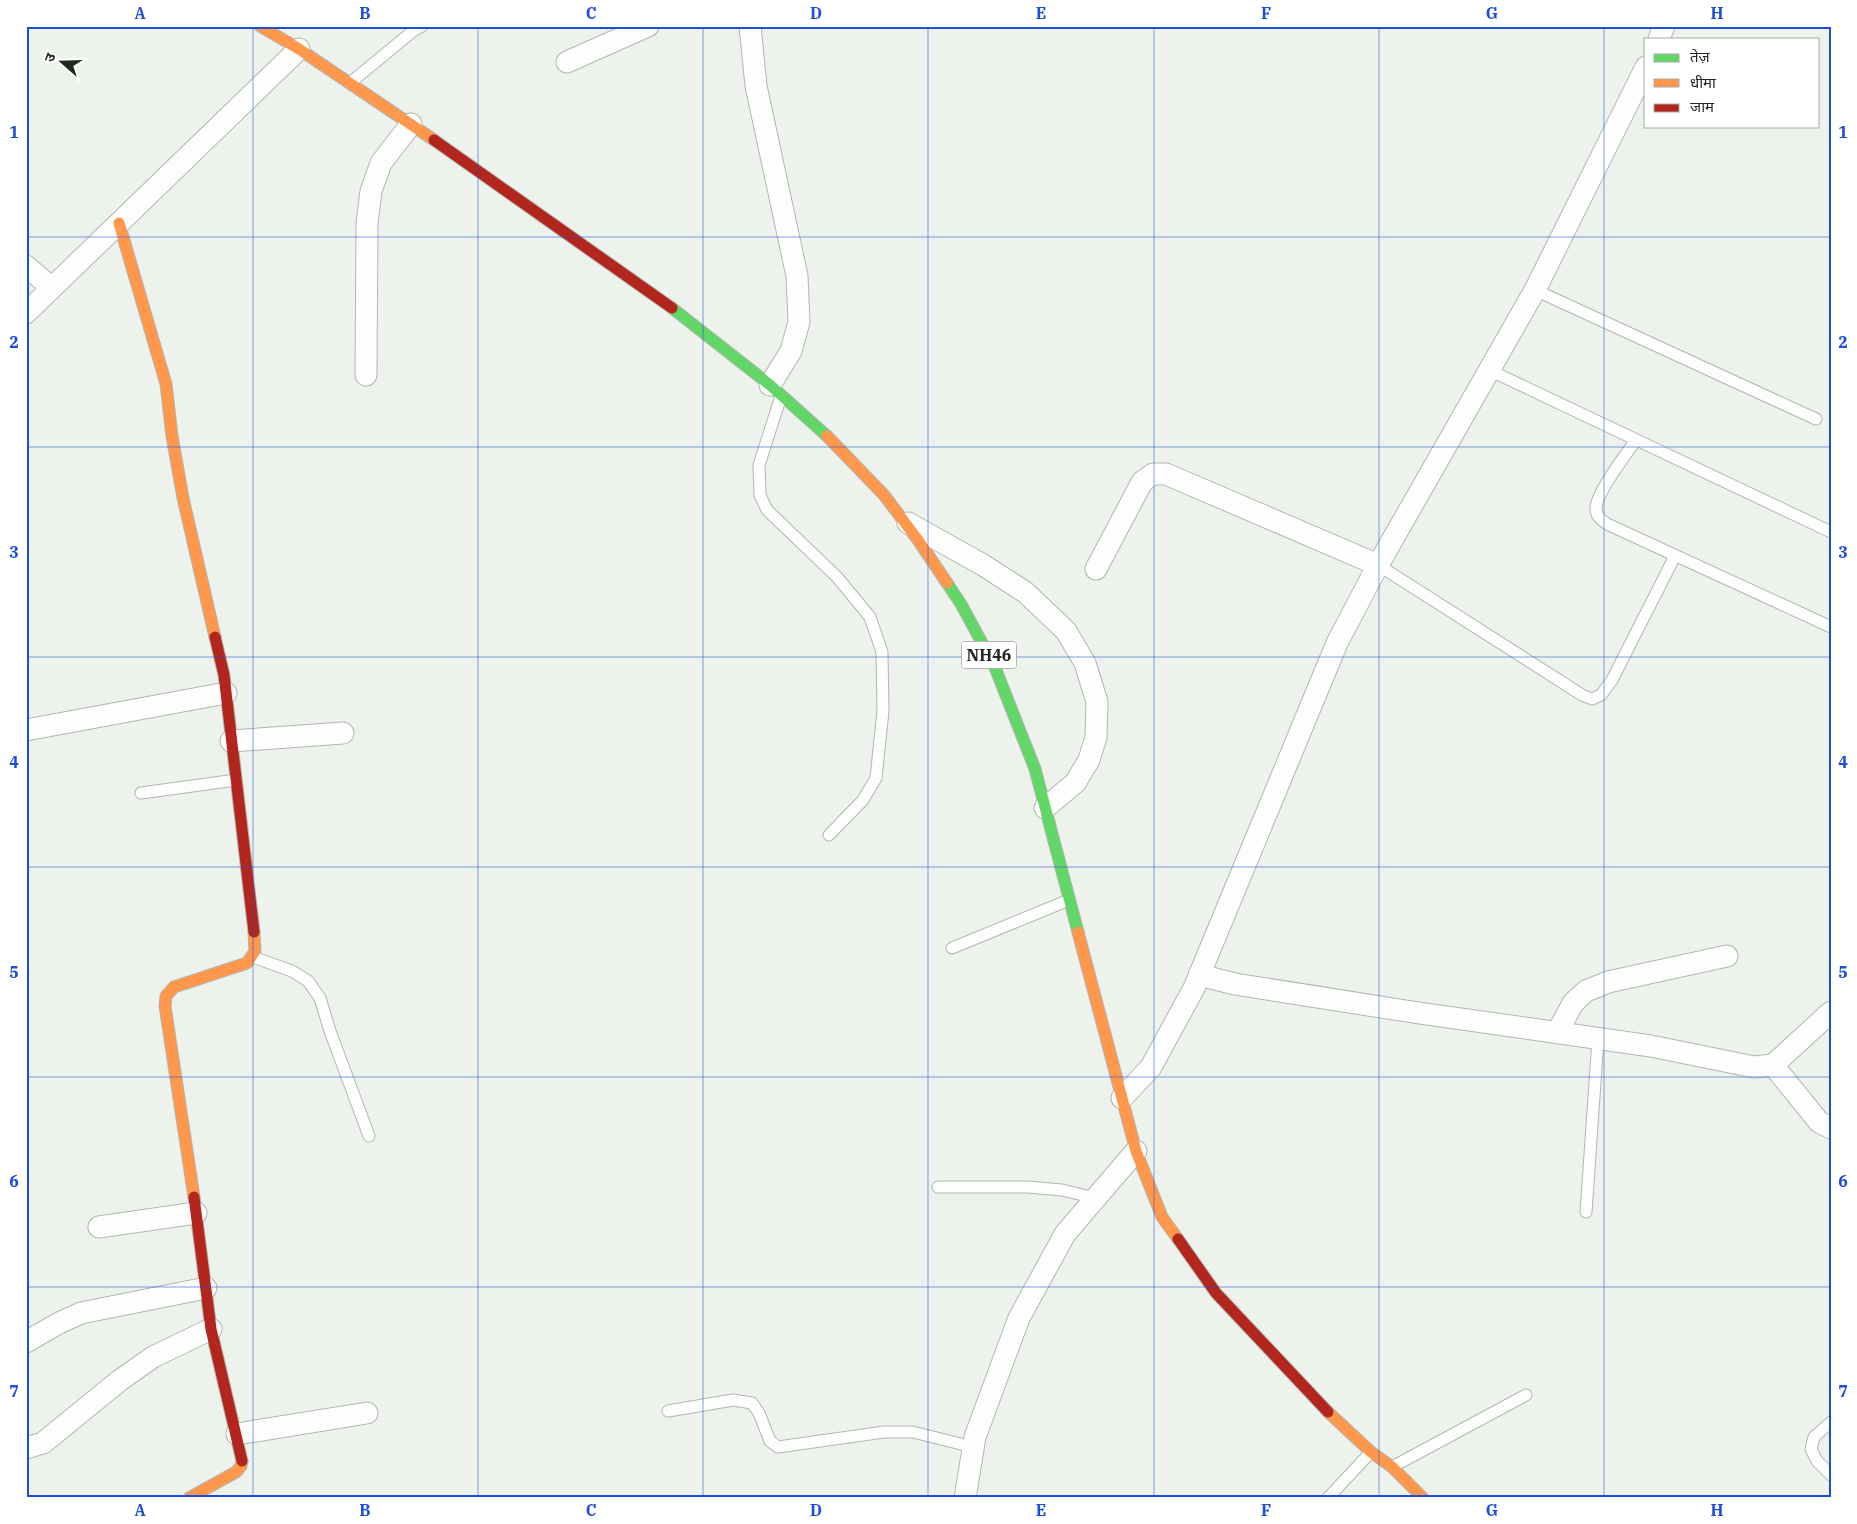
<svg xmlns="http://www.w3.org/2000/svg" width="1857" height="1524" viewBox="0 0 1857 1524" font-family="'IBM Plex Serif','Noto Sans Devanagari',serif">
<style>
.lines{fill:none;stroke-linecap:round;stroke-linejoin:round}
.lane-casing{stroke:#b2b6b1;stroke-width:13}
.street-casing{stroke:#b2b6b1;stroke-width:23}
.fast-casing{stroke:#b2b6b1;stroke-width:13}
.slow-casing{stroke:#b2b6b1;stroke-width:13}
.jam-casing{stroke:#b2b6b1;stroke-width:13}
.lane{stroke:#fcfdfc;stroke-width:11}
.street{stroke:#fcfdfc;stroke-width:21}
.fast{stroke:#63d668;stroke-width:11}
.slow{stroke:#ff974d;stroke-width:11}
.jam{stroke:#b3261e;stroke-width:11}
.grid{fill:none;stroke:#1d4ed8;stroke-width:1;stroke-opacity:0.55}
.labels{text-anchor:middle;stroke-width:4;stroke-linejoin:round;paint-order:stroke}
.shield{fill:#fff;stroke:#656864;stroke-width:1}
.shield-label{font-size:16px;font-weight:bold;fill:#232722}
.neatline{fill:none;stroke:#1d4ed8;stroke-width:2}
.grid-label{font-size:16px;text-anchor:middle;font-weight:bold;fill:#1d4ed8}
</style>
<rect width="100%" height="100%" fill="#edf3ec"/>
<g class="lines">
<defs>
<path id="lane" d="M350 83 413 31 422 26
M1535 290 1816 419
M1489 370 1831 532
M781 396 759 465 760 495 767 510 837 577 870 617 882 652 883 711 876 778 863 800 829 835
M1636 440C1627 453 1595 494 1596 509 1596 517 1602 520 1607 524L1831 627
M1378 565 1582 695 1592 699 1601 695 1612 680 1675 556
M141 793 236 780
M952 948 1069 900
M253 957 292 971 308 981 320 998 330 1031 369 1136
M938 1187H1028L1062 1190 1095 1198
M1586 1212 1598 1039
M668 1411 733 1400 752 1403 759 1413 770 1441 778 1447 884 1432H913L973 1447
M1831 1422 1814 1437 1811 1449 1817 1461 1831 1475
M1392 1467 1526 1395
M1328 1498 1371 1452"/>
<path id="street" d="M750 26 756 86 797 276 799 322 791 351 770 385
M1659 39 1664 26
M567 62 648 26
M26 266 52 288
M26 313 299 49
M366 375 367 223 371 191 381 163 411 124
M908 523 983 565 1025 592 1066 631 1085 663 1097 702 1096 737 1089 760 1075 783 1045 808
M1096 569 1142 482 1153 474H1166L1378 565
M26 730 226 693
M231 741 343 733
M1199 975 1235 984 1419 1013 1651 1046 1754 1067 1773 1065 1831 1012
M1557 1033 1573 1003 1586 991 1608 982 1727 956
M1773 1065 1819 1122 1831 1128
M1122 1098 1151 1067 1194 988 1337 643 1378 565 1535 290 1646 67
M99 1227 196 1213
M26 1342 59 1323 81 1313 206 1288
M237 1434 367 1413
M26 1448 43 1443 119 1381 153 1357 211 1329
M965 1498 975 1437 1019 1318 1065 1234 1136 1151"/>
<path id="fast" d="M672 308 770 385 827 436
M947 583 961 604 994 665 1035 769 1078 932"/>
<path id="slow" d="M260 26 299 49 434 140
M119 223 166 384 172 436 183 498 215 637
M827 436 884 495 918 540 947 583
M1078 932 1136 1151 1162 1217 1178 1239
M194 1197 165 1006 166 996 174 987 247 963 255 951 254 932
M1328 1412 1371 1452 1392 1467 1423 1498
M189 1498 236 1472 241 1466 242 1461"/>
<path id="jam" d="M434 140 672 308
M215 637 224 675 254 932
M194 1197 211 1329 242 1461
M1178 1239 1216 1293 1328 1412"/>
</defs>
<use href="#lane" class="lane-casing"/>
<use href="#street" class="street-casing"/>
<use href="#fast" class="fast-casing"/>
<use href="#slow" class="slow-casing"/>
<use href="#jam" class="jam-casing"/>
<use href="#lane" class="lane"/>
<use href="#street" class="street"/>
<use href="#fast" class="fast"/>
<use href="#slow" class="slow"/>
<use href="#jam" class="jam"/>
</g>
<path class="grid" d="M253 26V1498M478 26V1498M703 26V1498M928 26V1498M1154 26V1498M1379 26V1498M1604 26V1498M26 237H1831M26 447H1831M26 657H1831M26 867H1831M26 1077H1831M26 1287H1831"/>
<g class="labels">
<rect class="shield" x="961.5" y="641.5" width="55" height="27" rx="4"/>
<g class="shield-label">
<text x="989" y="661">NH46</text>
</g>
</g>
<rect width="1857" height="1524" fill="none" stroke="#ffffff" stroke-width="55"/>
<rect x="1644" y="38" width="175" height="90" fill="#ffffff" stroke="#a7a9a7"/>
<rect x="1654" y="54" width="25" height="8" fill="#63d668" stroke="#a7a9a7"/>
<text x="1690" y="62" font-size="15" fill="#232722">तेज़</text>
<rect x="1654" y="79" width="25" height="8" fill="#ff974d" stroke="#a7a9a7"/>
<text x="1690" y="88" font-size="15" fill="#232722">धीमा</text>
<rect x="1654" y="104" width="25" height="8" fill="#b3261e" stroke="#a7a9a7"/>
<text x="1690" y="112" font-size="15" fill="#232722">जाम</text>
<g transform="translate(62 62) rotate(290)" stroke="#ffffff" stroke-width="4" paint-order="stroke">
<path d="M0-4L9 19L0 12L-9 19Z" fill="#232722"/>
<text y="-8" font-size="14" font-weight="bold" text-anchor="middle" fill="#232722">उ</text>
</g>
<rect x="28" y="28" width="1802" height="1468" class="neatline"/>
<g class="grid-label">
<text x="140" y="19">A</text>
<text x="365" y="19">B</text>
<text x="591" y="19">C</text>
<text x="816" y="19">D</text>
<text x="1041" y="19">E</text>
<text x="1266" y="19">F</text>
<text x="1492" y="19">G</text>
<text x="1717" y="19">H</text>
<text x="14" y="138">1</text>
<text x="1843" y="138">1</text>
<text x="14" y="348">2</text>
<text x="1843" y="348">2</text>
<text x="14" y="558">3</text>
<text x="1843" y="558">3</text>
<text x="14" y="768">4</text>
<text x="1843" y="768">4</text>
<text x="14" y="978">5</text>
<text x="1843" y="978">5</text>
<text x="14" y="1187">6</text>
<text x="1843" y="1187">6</text>
<text x="14" y="1397">7</text>
<text x="1843" y="1397">7</text>
<text x="140" y="1516">A</text>
<text x="365" y="1516">B</text>
<text x="591" y="1516">C</text>
<text x="816" y="1516">D</text>
<text x="1041" y="1516">E</text>
<text x="1266" y="1516">F</text>
<text x="1492" y="1516">G</text>
<text x="1717" y="1516">H</text>
</g>
</svg>
